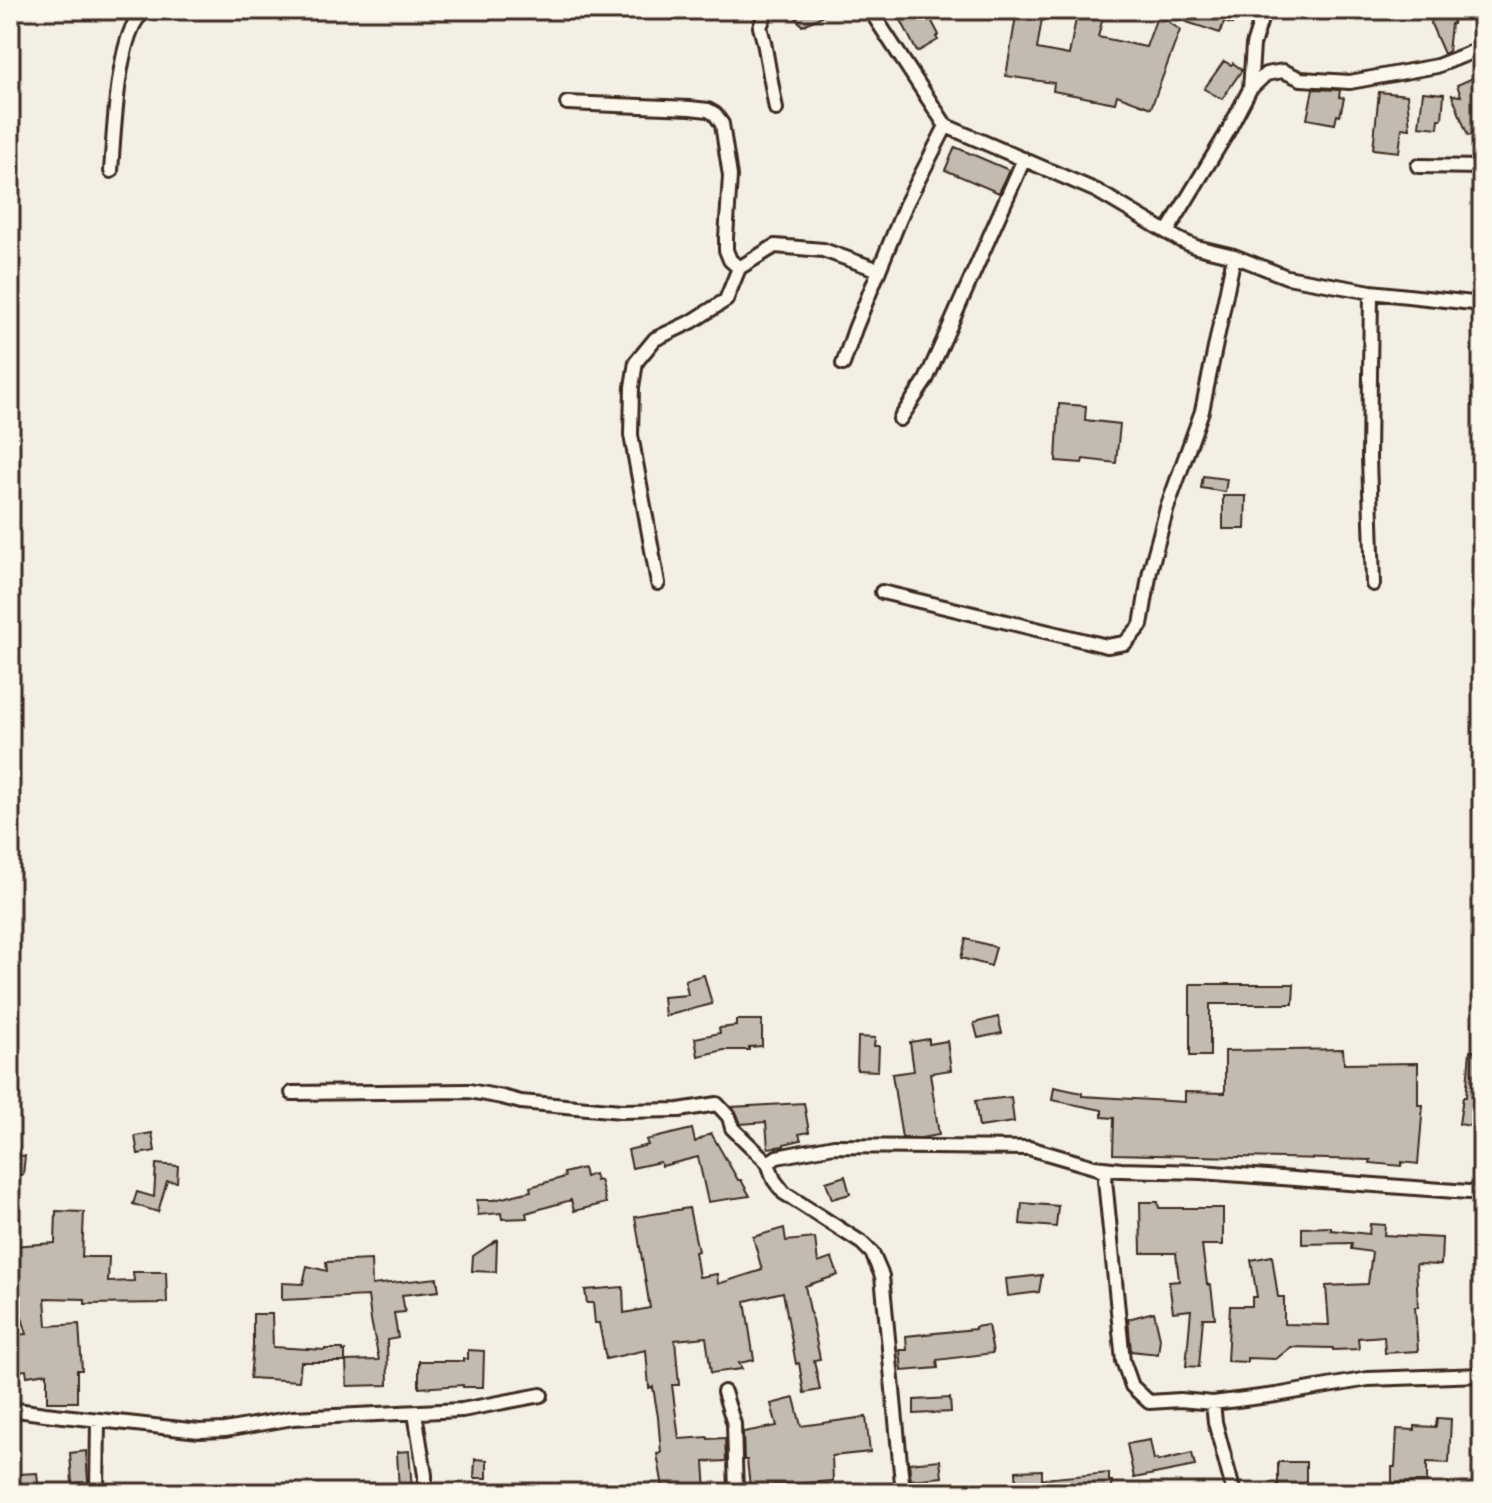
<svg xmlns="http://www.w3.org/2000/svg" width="1492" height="1503" viewBox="0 0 1492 1503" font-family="Dekko,sans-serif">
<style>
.building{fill:#c3bbb0;stroke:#3b2a1e;stroke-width:2}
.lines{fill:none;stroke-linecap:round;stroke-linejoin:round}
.street-casing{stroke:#3b2a1e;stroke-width:18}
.street{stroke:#fbf7ec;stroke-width:12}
</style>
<rect width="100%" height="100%" fill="#f3efe4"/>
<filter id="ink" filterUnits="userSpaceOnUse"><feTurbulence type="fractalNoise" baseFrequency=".0125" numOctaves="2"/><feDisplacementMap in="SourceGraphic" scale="16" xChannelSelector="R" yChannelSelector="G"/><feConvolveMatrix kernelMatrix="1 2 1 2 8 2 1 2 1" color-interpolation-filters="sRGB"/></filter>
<g filter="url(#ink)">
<path class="building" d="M791 10H834L802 26Z
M896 10H926L939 35 936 37 938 40 917 52Z
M1017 10 1043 13 1037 49 1069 55 1077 14 1100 19 1102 21 1098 37 1146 47 1158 14 1180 30 1151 108 1117 95 1115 103 1053 91 1054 83 1006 76Z
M1159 10H1236L1232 24 1224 22 1220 33 1159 13Z
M1433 10H1455L1453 24H1451L1448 52 1444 54 1431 24Z
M1224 61 1231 65 1233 63 1242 70 1222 99 1204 89Z
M1482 74V130L1468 136 1452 95 1461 96 1457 85Z
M1313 89 1340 90 1339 97 1344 98 1340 116 1337 115 1335 124 1307 119Z
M1379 92 1407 95 1410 129 1402 128 1399 152 1373 149Z
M1423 92 1444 94 1442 119H1439L1438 128 1419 126Z
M955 147 1009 170 999 193 945 170Z
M1059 404 1086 406 1085 420 1120 424 1116 463 1083 459 1082 463 1056 461Z
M1203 476 1227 479 1225 492 1201 488Z
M1223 496H1246L1245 529H1223Z
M966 939 996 947 991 966 961 958Z
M704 975 712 1004 665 1016 663 997 688 995 685 980Z
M1190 984H1294L1293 1004H1210V1056H1190Z
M998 1017 1002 1033 978 1038 974 1023Z
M736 1020H762V1046L749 1047V1050H724L698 1056 695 1038 720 1033 719 1028 736 1026Z
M858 1037 875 1038 874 1046H879L878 1071 857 1070Z
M929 1039V1044L947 1041 951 1070 930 1073 939 1135 921 1138H902L892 1074 914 1071 910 1042Z
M1343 1049 1344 1064 1418 1063V1105H1423L1418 1164 1402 1162 1401 1166 1370 1163 1371 1160 1113 1154 1114 1118 1102 1117V1110L1052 1100 1054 1087 1082 1093V1096L1185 1102V1092L1225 1093V1051Z
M1470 1051 1482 1052V1128L1459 1124 1463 1097H1466Z
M1011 1097 1014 1122 979 1127 975 1101Z
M804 1103 809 1132 799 1134 801 1140 784 1144V1146L768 1148 766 1122 741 1124 737 1114 732 1107Z
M692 1129 695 1142 711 1133 738 1180H741L750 1196 708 1202 698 1157 662 1166 660 1162 632 1168 628 1150 648 1145 646 1140Z
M152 1133 155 1151 138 1154 135 1136Z
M10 1154 25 1156 23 1175 10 1174Z
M156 1164 178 1166 177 1182 167 1181 158 1212 133 1204 137 1192 154 1197Z
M583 1168 585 1177 594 1174 596 1181 600 1180 606 1203 574 1211 571 1200 526 1213 527 1218 502 1219 501 1213 478 1215 477 1200H494L531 1191 530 1187 565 1177 564 1173Z
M845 1176 850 1194 832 1199 826 1182Z
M1140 1202H1158L1159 1208H1223V1245H1202L1207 1284 1211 1286 1215 1318H1203L1199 1367 1186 1366 1191 1310 1173 1312 1169 1282 1179 1281 1176 1253H1141Z
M1022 1203 1058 1206 1056 1227 1020 1224Z
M689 1208 698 1251 695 1252 699 1277 717 1274 718 1284 762 1270 753 1237 784 1228 786 1241 815 1238 818 1263 832 1258 838 1275 805 1286 820 1359 814 1360 820 1390 804 1393 799 1363 796 1364 783 1292 745 1301 754 1360 739 1363 742 1369 711 1373 706 1337 675 1340 679 1385H672L679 1439 708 1437V1439L725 1438 726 1461 704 1462 706 1491 676 1493 675 1485 663 1487 657 1454 661 1453 658 1417 653 1387 649 1388 646 1350 606 1359 599 1323H595L593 1303H587L585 1290 623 1287 624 1313 650 1308 635 1217Z
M56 1211 84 1212 82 1257H109L108 1282 134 1281 133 1272H166L167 1303 85 1304V1299L45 1298 47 1326 79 1324 82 1370H77V1402H47V1373L27 1376 26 1370 10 1372V1335L27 1334 14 1292 11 1246 55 1243Z
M1370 1224 1385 1225 1384 1235 1442 1238 1441 1265 1416 1264 1418 1307H1415L1418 1351 1385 1353 1384 1336 1358 1338 1359 1349 1333 1350V1348L1291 1347 1276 1359 1247 1358V1362L1227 1361 1230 1306H1252V1297H1257L1251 1260 1272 1256 1278 1297H1284V1324L1329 1325 1326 1286 1368 1284 1372 1252 1351 1249 1352 1243 1302 1244V1228L1331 1227V1230L1369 1234Z
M497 1240 496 1272 472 1271 473 1256Z
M371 1260 372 1285 437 1278 439 1291 402 1295 405 1312 394 1313 398 1338 387 1340 388 1385 347 1386 346 1361 379 1360 371 1320 368 1296 282 1300V1283L303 1284 307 1266 327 1271 326 1262Z
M1042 1275 1039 1292 1008 1296 1006 1279Z
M1154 1312 1160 1338 1158 1354 1131 1351 1128 1319Z
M253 1314H272L273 1347 325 1350V1349H343V1351H345V1362H301L299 1381 250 1378 253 1346Z
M988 1325 993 1353 937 1360 938 1368 902 1371 900 1350H907L906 1336 975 1329V1327Z
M468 1350 484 1351 483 1387H463V1385L419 1388V1361H463V1359H468Z
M794 1398 801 1426 866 1417 870 1452 832 1456 833 1481 750 1487 747 1460H744L743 1432 777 1426 771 1404Z
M950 1398 951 1412 914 1414V1400Z
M1437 1418 1451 1419 1449 1463 1427 1462V1482L1392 1483V1467H1395L1397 1429 1415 1430V1426L1436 1427Z
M1150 1440 1154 1460 1157 1459 1158 1461 1192 1453 1195 1466 1134 1478 1127 1444Z
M86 1451 88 1482 72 1483 70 1453Z
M409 1451 412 1490 399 1491 397 1452Z
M475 1459 487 1460V1478H474Z
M940 1460 942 1477 911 1480 909 1463Z
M1278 1462H1306V1493H1278Z
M1042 1470V1479L1109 1473V1481H1112L1110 1493H1095L1096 1487 1043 1491V1493H1017L1016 1471Z
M37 1473 39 1493H19L18 1474Z"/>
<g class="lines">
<defs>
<path id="street" d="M763 10 765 14 760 27 764 42 776 109
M1250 89 1253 45 1264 10
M567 103 690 108 708 110 715 114 722 124 730 176 726 238V250L730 260 739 268
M946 126 1097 191 1180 240 1196 247 1234 256 1287 277 1371 292 1482 304
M1418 166 1482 167
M111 171C114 133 117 48 137 19 140 16 143 13 146 10
M1167 232 1227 133 1250 89 1266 74 1283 71 1301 79 1350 82 1437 66 1482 48
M1371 292 1369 458 1373 584
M843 364 855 329 906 204 946 126 870 10
M900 419 926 380 1024 159
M658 583 631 435 632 387 636 362 655 339 693 321 726 300 739 268 775 246 823 250 879 270
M882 592 1107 646 1125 643 1141 625 1150 571 1167 508 1202 411 1234 256
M292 1093 469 1091 502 1097 521 1102 621 1111 679 1110 717 1104 729 1117 732 1128 768 1163 774 1180 784 1193 862 1243 872 1253 882 1276 903 1493
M768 1163 777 1157 834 1146 1029 1148 1094 1167 1121 1170 1201 1172 1482 1193
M1097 1168 1106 1173 1105 1180 1123 1361 1132 1386 1149 1402 1180 1400 1213 1403 1276 1395 1368 1379 1482 1375
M724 1392 734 1424 736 1493
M1213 1403 1215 1422 1234 1493
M10 1409 45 1414 199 1431 225 1430 293 1418 462 1410 541 1395
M415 1413 425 1475V1493
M97 1493 98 1420"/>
</defs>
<use href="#street" class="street-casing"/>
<use href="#street" class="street"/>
</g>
</g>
<rect width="1492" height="1503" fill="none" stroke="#fbf7ec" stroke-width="40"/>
<rect x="20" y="20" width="1452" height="1463" fill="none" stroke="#3b2a1e" stroke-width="3" filter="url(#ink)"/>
</svg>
